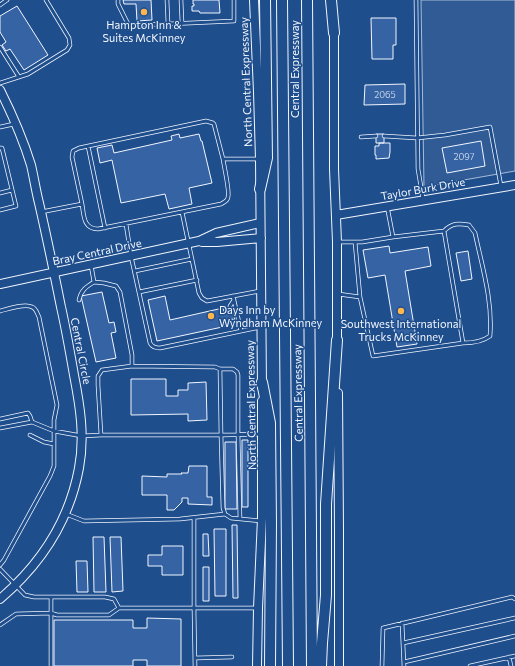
<svg xmlns="http://www.w3.org/2000/svg" width="515" height="666" viewBox="0 0 515 666" font-family="Commissioner,sans-serif">
<style>
.built{fill:#305b95;stroke:#a8bbd7}
.building{fill:#3563a3;stroke:#f2f6ff}
.lines{fill:none;stroke-linecap:round;stroke-linejoin:round}
.lane-casing{stroke:#f2f6ff;stroke-width:4.5}
.secondary-casing{stroke:#f2f6ff;stroke-width:10}
.highway-casing{stroke:#f2f6ff;stroke-width:12}
.lane{stroke:#1f4e8c;stroke-width:3}
.secondary{stroke:#1f4e8c;stroke-width:8}
.highway{stroke:#1f4e8c;stroke-width:10}
.poi-dot{fill:#ffb74d;stroke:#1f4e8c;stroke-width:1.5}
.labels{text-anchor:middle;stroke-width:3;stroke-linejoin:round;paint-order:stroke}
.number-label{font-size:9px;fill:#c3d1e8}
.poi-label{font-size:11px;fill:#f2f6ff;stroke:#1f4e8c}
.street-label{font-size:11px;fill:#f2f6ff;stroke:#1f4e8c}
</style>
<rect width="100%" height="100%" fill="#1f4e8c"/>
<path class="built" d="M421 0H515V171L424 187Z"/>
<path class="building" d="M123 0H151L152 20 137 21 136 4H124Z
M193 0H219L220 13H200L199 11H192V6H194V4H193Z
M17 6 48 55 24 70 10 49 6 51 2 45 6 42 0 32V16Z
M371 18H396V45H393V59H372Z
M405 84V104L364 105 365 85Z
M179 134 180 138 199 134 201 141H202L212 183 189 188 192 204 169 209 165 194 121 203 112 160 100 163 97 148 112 145 114 153 172 140 171 136Z
M376 134H384V143H376Z
M481 141 485 166 447 173 442 148Z
M379 143H390V152L389 158 376 159V155H375V146H379Z
M389 246 390 253 428 247 431 266 405 271 417 344 397 347 385 275 368 278 363 250Z
M468 251 472 279 461 281 456 253Z
M102 292 109 323 114 322 116 332 111 333 116 358 96 362 81 296Z
M165 296 170 320 223 308 224 312 233 310 235 321 226 323 227 326 157 341 148 300Z
M131 379H166V396H178V390H188V383L206 382 207 420 188 421V414L131 415Z
M242 440H248V507H242Z
M225 442H236L237 509H225Z
M189 466H207V497H212V505L188 504V498H182V502L174 510H167V495H142V476L167 477V474H182L181 473H188Z
M232 525H237L238 598H233Z
M214 529H226V596H215Z
M203 534H208L209 556H203Z
M93 537H104L106 592H94Z
M110 537H121L123 591 112 592Z
M162 546H183V575H162V566H148V555H162Z
M76 561H87L88 592H77Z
M203 567H209V601H203Z
M147 618 181 619V666H147V660H133V666H54V620H133V628H147Z"/>
<g class="lines">
<defs>
<path id="lane" d="M118 0V4L128 24 132 25 168 24 167 0
M181 0 182 23
M416 0 418 169 423 199
M0 5 7 0
M168 24 234 21V0
M0 47 19 77
M0 83 28 74 67 50 70 45 69 38 46 0
M0 127 14 124
M384 136 417 138 445 135 490 127 501 186
M361 137 376 136
M88 146 105 228
M0 148H2L16 206 0 210
M0 193 12 190
M82 204 72 157 73 151 79 148 206 121 213 123 214 124 223 159
M41 212 82 204C84 215 83 229 98 229L221 204C224 202 228 201 228 197 230 192 224 166 223 159H260
M182 212 199 293 202 298 207 301 260 291
M126 224 131 256 150 343C152 347 156 348 160 348L261 327
M444 231C452 223 458 223 469 225L475 233C482 266 493 301 490 336 482 342 473 343 463 343
M337 242H362L393 237
M355 242 360 297
M91 265 94 282 104 283 116 286 120 292 132 355V366
M135 271 192 259
M139 292 197 280
M338 294 360 297 373 356 463 343 444 231 393 237 387 206
M233 296 241 331
M79 300C81 290 86 287 94 282
M0 311C8 309 25 303 32 307 36 308 37 313 39 317L57 405 54 420V466L50 476 4 560 0 565
M230 311V306L234 300
M232 321 235 324 240 326
M220 369H233L237 372 238 375V434L240 519
M0 419 28 413 30 416 32 422
M0 428 32 422 54 431 82 436 101 435 98 385V376L102 370 132 366 215 367 220 369 221 435 261 434
M30 435 44 442 54 444
M101 435H221L223 508 225 514 231 518 261 521
M66 514 84 521 180 519 225 514
M194 518V608L195 666
M0 569 25 595 34 597H105L114 599 119 608
M51 597V666
M402 623 404 666
M0 625 16 614 51 613 57 615H109L119 608H258
M403 643 515 618
M509 657 511 666
M195 658 232 657
M404 662 515 636
M382 666 383 628 512 597 515 599
M470 666 515 656"/>
<path id="secondary" d="M254 0 258 92 260 159 262 387
M334 27V169L337 242V345
M0 90C12 114 23 139 31 165 34 178 36 191 39 203 47 238 54 272 61 307 66 329 70 352 74 375 80 406 85 436 79 468 69 522 41 564 0 599
M336 215 515 185
M202 242H217L261 238
M0 284 199 241 216 233 260 223
M338 393 339 529V666
M257 666 258 608 262 518V401"/>
<path id="highway" d="M282 0 288 666
M307 0 312 666
M331 0 334 33
M260 189 267 158 265 0
M262 382 270 423 271 524 270 666
M321 666 322 643 326 595V504L337 340"/>
</defs>
<use href="#lane" class="lane-casing"/>
<use href="#secondary" class="secondary-casing"/>
<use href="#highway" class="highway-casing"/>
<use href="#lane" class="lane"/>
<use href="#secondary" class="secondary"/>
<use href="#highway" class="highway"/>
</g>
<g class="poi-dot">
<circle cx="144" cy="12" r="4"/>
<circle cx="401" cy="311" r="4"/>
<circle cx="211" cy="316" r="4"/>
</g>
<g class="labels">
<g class="number-label">
<text x="385" y="98">2065</text>
<text x="464" y="160">2097</text>
</g>
<g class="poi-label">
<text x="144" y="29">Hampton Inn &amp;<tspan x="144" dy="13">Suites McKinney</tspan></text>
<text x="219" y="314" text-anchor="start">Days Inn by<tspan x="219" dy="13">Wyndham McKinney</tspan></text>
<text x="401" y="328">Southwest International<tspan x="401" dy="13">Trucks McKinney</tspan></text>
</g>
<g class="street-label">
<text transform="translate(295 69) rotate(-90)" y="4">Central Expressway</text>
<text transform="translate(246 82) rotate(-92)" y="4">North Central Expressway</text>
<text transform="translate(423 189) rotate(-10)" y="4">Taylor Burk Drive</text>
<text transform="translate(97 252) rotate(-12)" y="4">Bray Central Drive</text>
<text transform="translate(81 351) rotate(79)" y="4">Central Circle</text>
<text transform="translate(298 393) rotate(-91)" y="4">Central Expressway</text>
<text transform="translate(251 405) rotate(-91)" y="4">North Central Expressway</text>
</g>
</g>
</svg>
